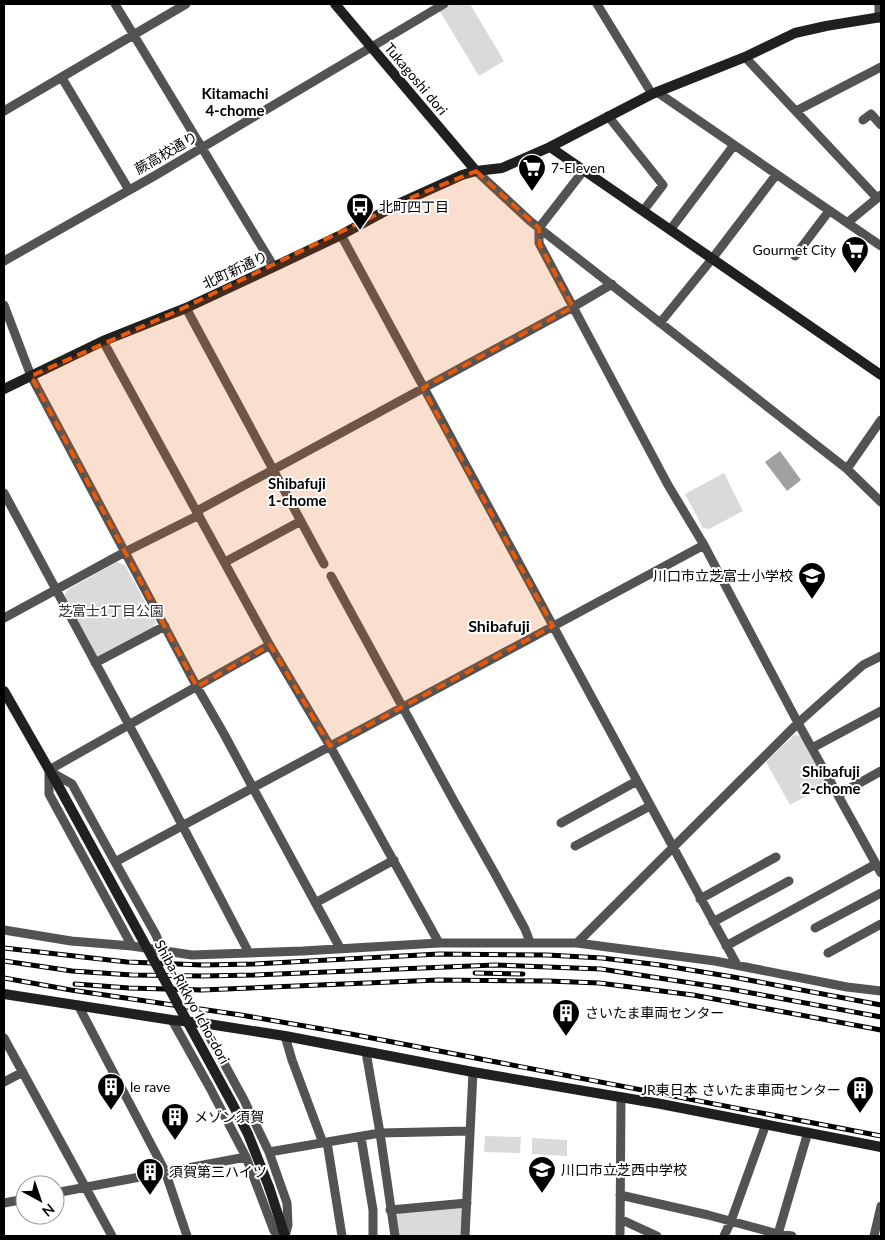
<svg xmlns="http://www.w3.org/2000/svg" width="885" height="1240" viewBox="0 0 885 1240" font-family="Lato,'Noto Sans JP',sans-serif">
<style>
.green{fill:#dadada}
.water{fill:#a1a1a1}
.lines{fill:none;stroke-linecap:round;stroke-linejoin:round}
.street{stroke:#535353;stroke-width:9}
.secondary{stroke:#202020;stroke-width:10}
.rail-casing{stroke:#000;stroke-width:5}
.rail{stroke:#fff;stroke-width:3;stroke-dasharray:9;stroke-linecap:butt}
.secondary-bridge{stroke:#202020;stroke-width:10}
.marked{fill:#e8590c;fill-opacity:0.2;stroke:#e8590c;stroke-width:4;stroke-dasharray:10 6;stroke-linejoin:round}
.labels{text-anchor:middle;stroke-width:4;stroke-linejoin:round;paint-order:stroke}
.street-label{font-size:14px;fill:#000;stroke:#fff}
.poi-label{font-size:14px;fill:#000;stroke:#fff;text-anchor:start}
.park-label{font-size:14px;fill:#313131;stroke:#fff}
.neighbourhood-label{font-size:15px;font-weight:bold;fill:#000;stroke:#fff}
.quarter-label{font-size:16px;font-weight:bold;fill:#000;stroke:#fff}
</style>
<rect width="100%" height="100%" fill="#fff"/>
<path class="green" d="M449 4H470L504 61 479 76 439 10Z
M724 473 743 511 709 529 703 528 685 494Z
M117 562 125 565 156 622 152 630 101 658 96 656 64 598 67 590Z
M794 735 801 736 827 785 790 805 766 762Z
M485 1136 521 1137 520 1153 484 1152Z
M532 1138 567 1140V1156L532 1154Z
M460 1207 463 1211 461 1236H399L396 1216 399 1213Z"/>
<path class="water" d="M780 451 801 480 787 491 765 462Z"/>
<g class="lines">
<path class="street" d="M115 4 274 267
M597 4 652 94
M879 4V18
M745 57 877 198
M62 78 129 190
M657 92 881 246
M4 111 186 4
M796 111 881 67
M608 116 663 185 643 211
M863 120 871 114 881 125
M584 170 539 228V243L540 245 668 485 704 545 798 723 881 873
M476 171 530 221 847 469 881 502
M847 223 881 195
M670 230 734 145
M341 235 737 965
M795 256 829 211
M4 261 156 175 444 4
M4 305 31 376 197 687 224 734 253 788 340 948
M186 308 324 564
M660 323 712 259 776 175
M103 341 268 642 330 746 439 943
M847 469 881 420
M4 493 157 777 249 953
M197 511 573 307 612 284
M225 562 301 521
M331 576 455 803 494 872 525 929 530 942
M4 618 125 552 199 515
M95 663 165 626
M812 748 881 711
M49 770 270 645
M49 770V794L132 946
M49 771 72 784 115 862 156 935 162 950
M838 795 881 771
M561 823 637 781
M575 846 650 806
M115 862 704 545
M700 899 776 857
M317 902 394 860
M713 922 789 881
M815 928 881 893
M4 930 71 941 132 946 192 955 303 951 439 943H577L715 961 847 987 881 991
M577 943 798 723 863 665 881 656
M726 946 876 864
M828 953 881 924
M78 1005 165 1171 187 1236
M172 1020 210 1088 246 1157 274 1231 284 1236
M202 1023 244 1100 269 1152 287 1203 288 1225 285 1236
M285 1036 292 1060 323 1143
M4 1038 112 1236
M366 1052 380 1133 395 1236
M4 1082 23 1072
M361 1137 373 1210V1236
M327 1142 342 1236
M269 1152 380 1133 470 1131
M55 1193 246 1157
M620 1195 708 1215 778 1234 792 1236
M4 1203 25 1199
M390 1210 467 1203
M620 1219 657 1236
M778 1234 808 1132
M465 1236 473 1072
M620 1236 621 1097
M724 1236 731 1221 766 1124
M874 1236 881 1206"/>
<path class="secondary" d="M335 4 476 171
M550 147 881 375
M4 389 103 341 186 308 263 272 341 235 400 203 462 175 476 171 502 168 550 147 652 94 745 57 795 33 826 26 881 17
M4 691 59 787
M4 994 172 1020 202 1023 285 1036 473 1072 661 1104 881 1147
M269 1187 285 1236"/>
<defs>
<path id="rail" d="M4 948 127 962 203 965 254 964 439 954 547 955 602 958 660 965 733 977 881 1005
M4 961 72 971 132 975 202 976 254 975 495 965 601 969 730 989 881 1017
M475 973 523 974
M4 978 71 990 241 1015 351 1034 881 1136
M75 984 129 988 202 990 438 980 548 981 599 983 693 995 881 1030"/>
</defs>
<use href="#rail" class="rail-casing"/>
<use href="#rail" class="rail"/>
<path class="secondary-bridge" d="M59 787 233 1105 248 1134 269 1187"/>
</g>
<path class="marked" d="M476 171 539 228 540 245 573 307 423 388 553 626 330 746 270 645 197 687 31 376 175 312 415 196Z"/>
<defs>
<symbol id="supermarket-pin" viewBox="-11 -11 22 30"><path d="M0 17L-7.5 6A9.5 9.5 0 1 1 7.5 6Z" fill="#000" stroke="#fff"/><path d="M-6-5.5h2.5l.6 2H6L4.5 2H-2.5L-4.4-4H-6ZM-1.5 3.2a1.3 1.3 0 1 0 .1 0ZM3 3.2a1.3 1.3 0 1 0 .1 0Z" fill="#fff"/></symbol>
<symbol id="bus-pin" viewBox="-11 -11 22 30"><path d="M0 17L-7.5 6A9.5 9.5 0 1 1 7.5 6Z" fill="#000" stroke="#fff"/><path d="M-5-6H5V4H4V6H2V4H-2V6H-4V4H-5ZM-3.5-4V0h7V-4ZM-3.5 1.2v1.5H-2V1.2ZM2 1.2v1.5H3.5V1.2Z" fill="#fff"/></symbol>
<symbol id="school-pin" viewBox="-11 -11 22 30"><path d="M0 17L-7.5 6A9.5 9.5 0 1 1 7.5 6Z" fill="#000" stroke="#fff"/><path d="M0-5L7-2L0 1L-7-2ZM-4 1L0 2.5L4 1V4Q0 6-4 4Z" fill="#fff"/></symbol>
<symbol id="building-pin" viewBox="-11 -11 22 30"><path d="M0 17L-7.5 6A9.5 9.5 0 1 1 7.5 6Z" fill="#000" stroke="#fff"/><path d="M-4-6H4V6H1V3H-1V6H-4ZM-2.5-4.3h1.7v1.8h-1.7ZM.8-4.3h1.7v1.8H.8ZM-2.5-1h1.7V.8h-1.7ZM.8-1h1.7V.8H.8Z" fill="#fff"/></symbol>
</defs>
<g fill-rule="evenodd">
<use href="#supermarket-pin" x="516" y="152" width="32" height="43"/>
<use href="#bus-pin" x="344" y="191" width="32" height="43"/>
<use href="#supermarket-pin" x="839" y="234" width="32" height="43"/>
<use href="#school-pin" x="796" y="560" width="32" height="43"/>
<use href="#building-pin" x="550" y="997" width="32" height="43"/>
<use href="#building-pin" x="95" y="1071" width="32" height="43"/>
<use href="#building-pin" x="844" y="1074" width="32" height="43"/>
<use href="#building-pin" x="159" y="1101" width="32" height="43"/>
<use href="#school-pin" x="526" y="1154" width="32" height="43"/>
<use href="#building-pin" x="134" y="1156" width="32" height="43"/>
</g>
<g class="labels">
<g class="street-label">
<text transform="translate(416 79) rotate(50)" y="5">Tukagoshi dori</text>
<text transform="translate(166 153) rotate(-30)" y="5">蕨高校通り</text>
<text transform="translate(235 270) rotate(-25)" y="5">北町新通り</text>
<text transform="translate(192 1002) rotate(61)" y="5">Shiba-Rikkyo Icho-dori</text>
</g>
<g class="poi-label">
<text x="551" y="173">7-Eleven</text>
<text x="379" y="212">北町四丁目</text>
<text x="836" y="255" text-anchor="end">Gourmet City</text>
<text x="793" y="581" text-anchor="end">川口市立芝富士小学校</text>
<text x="585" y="1018">さいたま車両センター</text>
<text x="130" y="1092">le rave</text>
<text x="841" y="1095" text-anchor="end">JR東日本 さいたま車両センター</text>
<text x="194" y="1122">メゾン須賀</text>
<text x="561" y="1175">川口市立芝西中学校</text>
<text x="169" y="1177">須賀第三ハイツ</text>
</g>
<g class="park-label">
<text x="111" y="616">芝富士1丁目公園</text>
</g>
<g class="neighbourhood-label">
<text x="235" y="99">Kitamachi<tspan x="235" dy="17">4-chome</tspan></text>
<text x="297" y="489">Shibafuji<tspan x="297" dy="17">1-chome</tspan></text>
<text x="831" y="777">Shibafuji<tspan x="831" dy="17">2-chome</tspan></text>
</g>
<g class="quarter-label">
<text x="499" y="632">Shibafuji</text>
</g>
</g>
<rect width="885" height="1240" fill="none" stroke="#000000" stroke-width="10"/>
<g transform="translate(40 1200) rotate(140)"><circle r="24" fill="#ffffff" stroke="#999999"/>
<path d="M0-4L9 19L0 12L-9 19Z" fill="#000000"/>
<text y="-8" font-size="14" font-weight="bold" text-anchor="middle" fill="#000000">N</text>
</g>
</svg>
